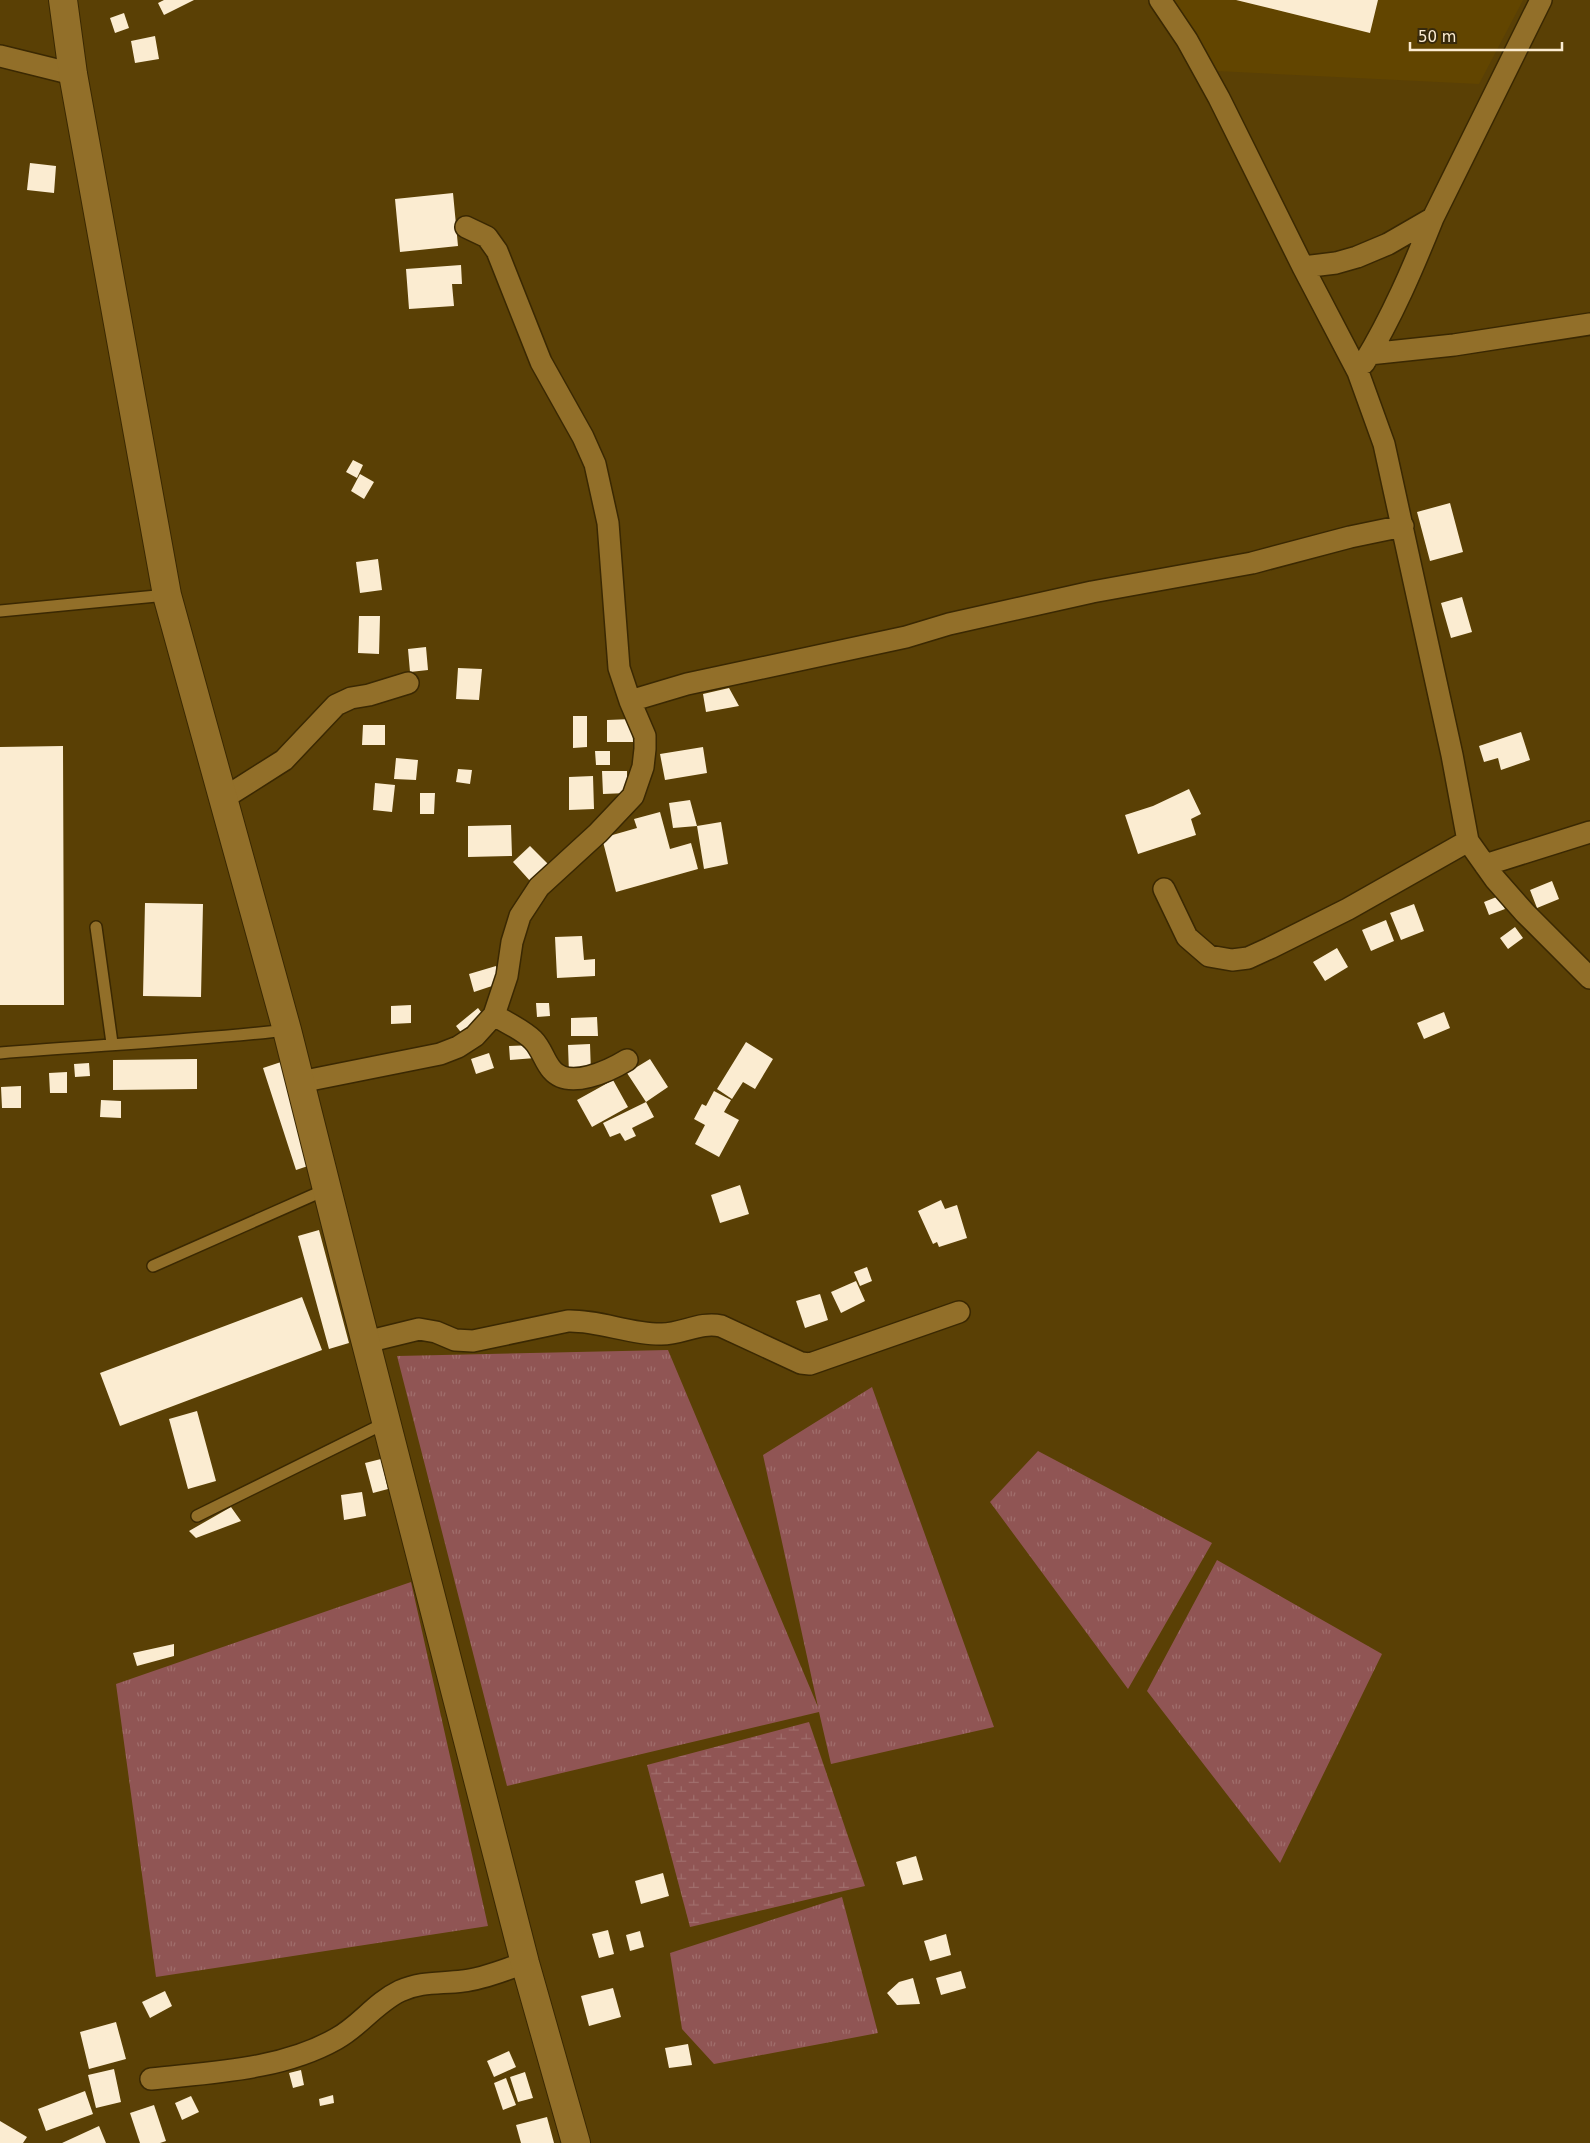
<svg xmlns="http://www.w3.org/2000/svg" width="1590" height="2143" viewBox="0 0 1590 2143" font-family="'DejaVu Sans',sans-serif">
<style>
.built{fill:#624500}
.grass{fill:url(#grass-tufts)}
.wetland{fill:url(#wetland-marsh)}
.building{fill:#fbecd1}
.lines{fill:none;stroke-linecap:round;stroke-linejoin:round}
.lane-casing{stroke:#3a2802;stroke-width:14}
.street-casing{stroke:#3a2802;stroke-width:24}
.secondary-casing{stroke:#3a2802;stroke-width:30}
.lane{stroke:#926f29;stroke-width:11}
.street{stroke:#926f29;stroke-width:21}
.secondary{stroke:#926f29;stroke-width:28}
</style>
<defs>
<pattern id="grass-tufts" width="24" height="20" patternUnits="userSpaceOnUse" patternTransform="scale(1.25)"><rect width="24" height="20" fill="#905554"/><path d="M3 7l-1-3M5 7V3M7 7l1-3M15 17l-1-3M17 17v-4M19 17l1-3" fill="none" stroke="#a06e6c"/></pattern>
<pattern id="wetland-marsh" width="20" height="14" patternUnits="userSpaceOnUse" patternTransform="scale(1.25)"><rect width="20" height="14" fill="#905554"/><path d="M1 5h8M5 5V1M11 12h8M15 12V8" fill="none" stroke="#a06e6c"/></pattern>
</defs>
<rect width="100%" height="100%" fill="#5a4005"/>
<path class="built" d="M1170 0H1523L1479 84 1217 71Z"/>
<path class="grass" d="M668 1350 818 1707 763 1455 872 1387 994 1727 831 1764 819 1712 507 1786 397 1356Z
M1038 1451 1212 1543 1128 1689 990 1502Z
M1217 1560 1382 1654 1280 1863 1147 1691Z
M411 1582 488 1926 156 1977 116 1684Z
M842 1897 878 2033 714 2064 682 2029 670 1953Z"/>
<path class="wetland" d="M809 1722 865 1886 690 1927 647 1765Z"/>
<path class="building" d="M164 0H194L164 15 158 3Z
M1236 0H1378L1370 33Z
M124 13 129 28 115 33 110 18Z
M155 36 159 59 135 63 131 41Z
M30 163 56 166 54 193 27 190Z
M453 193 458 246 400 252 395 199Z
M461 265 462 284H452L454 306 409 309 406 269Z
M353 460 363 465 357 478 346 472Z
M360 474 374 482 364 499 351 491Z
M1450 503 1463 552 1430 561 1417 512Z
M378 559 382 590 360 593 356 562Z
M1462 597 1472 632 1451 638 1441 603Z
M359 616H380L379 654 358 653Z
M426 647 428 670 410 672 408 649Z
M458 668 482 669 479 700 456 699Z
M729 688 739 706 706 712 703 694Z
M573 716H587V747L573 748Z
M632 719 633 742H607V720Z
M363 725H385V745H362Z
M1521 732 1530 760 1501 770 1498 758 1484 762 1479 746Z
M63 746 64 1005H0V747Z
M703 747 707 773 665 780 660 754Z
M595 751H610V765H596Z
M396 758 418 760 416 780 394 779Z
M458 769 472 770 470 784 456 782Z
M602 771H627V793L603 794Z
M593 776 594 809 569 810V777Z
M375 783 395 785 392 812 373 810Z
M1189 789 1201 814 1191 819 1196 835 1138 854 1125 815 1153 806Z
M420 793H435L434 814H420Z
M690 800 697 826 673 828 669 803Z
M660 812 670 849 691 843 698 869 616 892 602 838 637 828 634 819Z
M721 822 728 864 704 869 697 826Z
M511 825 512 856 468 857V826Z
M530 846 549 865 531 882 513 862Z
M1552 881 1559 899 1537 908 1530 890Z
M1499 896 1505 909 1489 915 1484 902Z
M145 903 203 904 201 997 143 996Z
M1414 904 1424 931 1401 940 1390 913Z
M1386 920 1394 941 1371 951 1362 930Z
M1515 927 1523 938 1508 949 1500 938Z
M582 936 584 960 595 959V976L557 978 555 937Z
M1337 948 1348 967 1325 981 1313 962Z
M496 966 501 983 474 992 469 974Z
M536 1003H549L550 1016 537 1017Z
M411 1005V1023L391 1024V1006Z
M478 1008 485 1017 463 1035 456 1026Z
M1444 1012 1450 1028 1424 1039 1417 1023Z
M597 1017 598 1036H571V1018Z
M746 1042 773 1059 755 1089 743 1082 732 1099 717 1089Z
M590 1044 591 1073 569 1074 568 1045Z
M535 1045V1058L510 1060 509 1046Z
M489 1053 494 1068 476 1074 471 1059Z
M197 1059V1089L113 1090V1060Z
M650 1059 668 1087 646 1102 654 1117 632 1128 636 1136 625 1141 620 1133 610 1137 603 1123 646 1102 627 1073Z
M284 1061 317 1163 296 1170 263 1068Z
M89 1063 90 1076 75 1077 74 1064Z
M67 1072V1093H50L49 1073Z
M613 1080 628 1107 592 1127 577 1100Z
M21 1086V1108H2L1 1087Z
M714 1091 731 1100 724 1112 739 1120 719 1157 695 1144 705 1125 694 1119 702 1104 706 1106Z
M101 1100 121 1101V1118L100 1117Z
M740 1185 749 1214 720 1223 711 1195Z
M941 1200 945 1209 957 1205 967 1238 939 1247 937 1242 933 1244 918 1211Z
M319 1230 349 1343 329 1349 298 1236Z
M867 1267 872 1281 860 1286 854 1272Z
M856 1281 865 1301 841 1313 831 1292Z
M820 1294 828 1320 805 1328 796 1301Z
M302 1297 322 1350 120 1426 100 1373Z
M197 1411 216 1481 188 1489 169 1419Z
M381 1459 388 1489 373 1493 365 1463Z
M362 1492 366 1516 344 1520 341 1495Z
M231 1507 241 1521 196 1538 189 1531Z
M174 1644V1656L137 1666 133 1653Z
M916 1856 923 1880 903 1885 896 1862Z
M663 1873 669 1896 641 1904 635 1881Z
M608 1930 614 1954 599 1958 592 1934Z
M640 1931 644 1947 630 1951 626 1935Z
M946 1934 951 1955 930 1961 924 1941Z
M961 1971 966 1988 941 1995 936 1978Z
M913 1978 920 2004 897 2005 887 1993 899 1982Z
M613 1988 621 2017 589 2026 581 1996Z
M165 1991 172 2006 150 2018 142 2002Z
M116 2022 126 2059 89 2069 80 2032Z
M688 2044 692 2065 669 2068 665 2048Z
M509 2051 516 2067 494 2077 487 2061Z
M114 2069 121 2102 96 2108 88 2075Z
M301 2070 304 2085 293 2088 289 2073Z
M525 2072 533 2098 518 2102 510 2077Z
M506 2078 516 2105 503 2110 494 2083Z
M85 2091 93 2114 46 2131 38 2109Z
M333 2095 334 2103 320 2106 319 2099Z
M191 2096 199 2112 182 2120 175 2103Z
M154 2105 166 2141 160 2143H140L130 2113Z
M547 2117 554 2143H521L516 2125Z
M0 2121 27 2137 23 2143H0Z
M99 2126 106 2143H62Z"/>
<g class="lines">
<defs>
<path id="lane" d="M0 611 167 595
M96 927 112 1043
M0 1053C96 1045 192 1041 287 1030
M153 1266 327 1189
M197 1516 387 1422"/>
<path id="street" d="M1160 0 1187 40 1219 98 1303 267 1358 372 1384 444 1452 755 1468 841 1495 879 1525 913 1590 978
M0 56 73 74
M1303 267 1336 263 1357 257 1388 244 1433 218 1541 0
M1369 354 1454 345 1590 324
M1364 363C1392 317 1413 268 1433 218
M630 701 687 684 906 637 949 624 1092 592 1252 563 1350 537 1403 526
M224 798 284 760 336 705 351 698 369 695 408 683
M1485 865 1590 832
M1164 889 1187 937 1209 956 1232 960 1248 958 1270 948 1348 909 1468 841
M494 1015C507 1023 523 1030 533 1040 542 1049 544 1061 552 1070 569 1090 609 1071 627 1060
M300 1082 440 1054 458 1047 475 1036 494 1015 507 976 512 942 520 916 539 887 598 833 633 796 643 767 645 749V736L630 701 619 668 608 523 595 464 583 437 541 362 497 251 487 237 466 227
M366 1342 419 1329 436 1332 455 1340 473 1341 568 1321C598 1320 629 1334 660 1334 681 1335 700 1321 721 1326L801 1363 810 1364 959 1312
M151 2079C213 2072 281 2070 336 2039 360 2026 375 2003 400 1991 422 1981 440 1984 463 1981 484 1979 506 1969 525 1963"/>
<path id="secondary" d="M63 0 73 74 167 595 287 1030 348 1273 525 1963 576 2143"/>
</defs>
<use href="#lane" class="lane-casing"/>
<use href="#street" class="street-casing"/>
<use href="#secondary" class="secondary-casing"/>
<use href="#lane" class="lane"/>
<use href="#street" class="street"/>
<use href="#secondary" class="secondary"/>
</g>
<path d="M1410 42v8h152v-8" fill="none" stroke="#fcecd2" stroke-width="2.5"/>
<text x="1418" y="42" font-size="15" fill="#fcecd2" stroke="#37290b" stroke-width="4" paint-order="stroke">50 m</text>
</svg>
